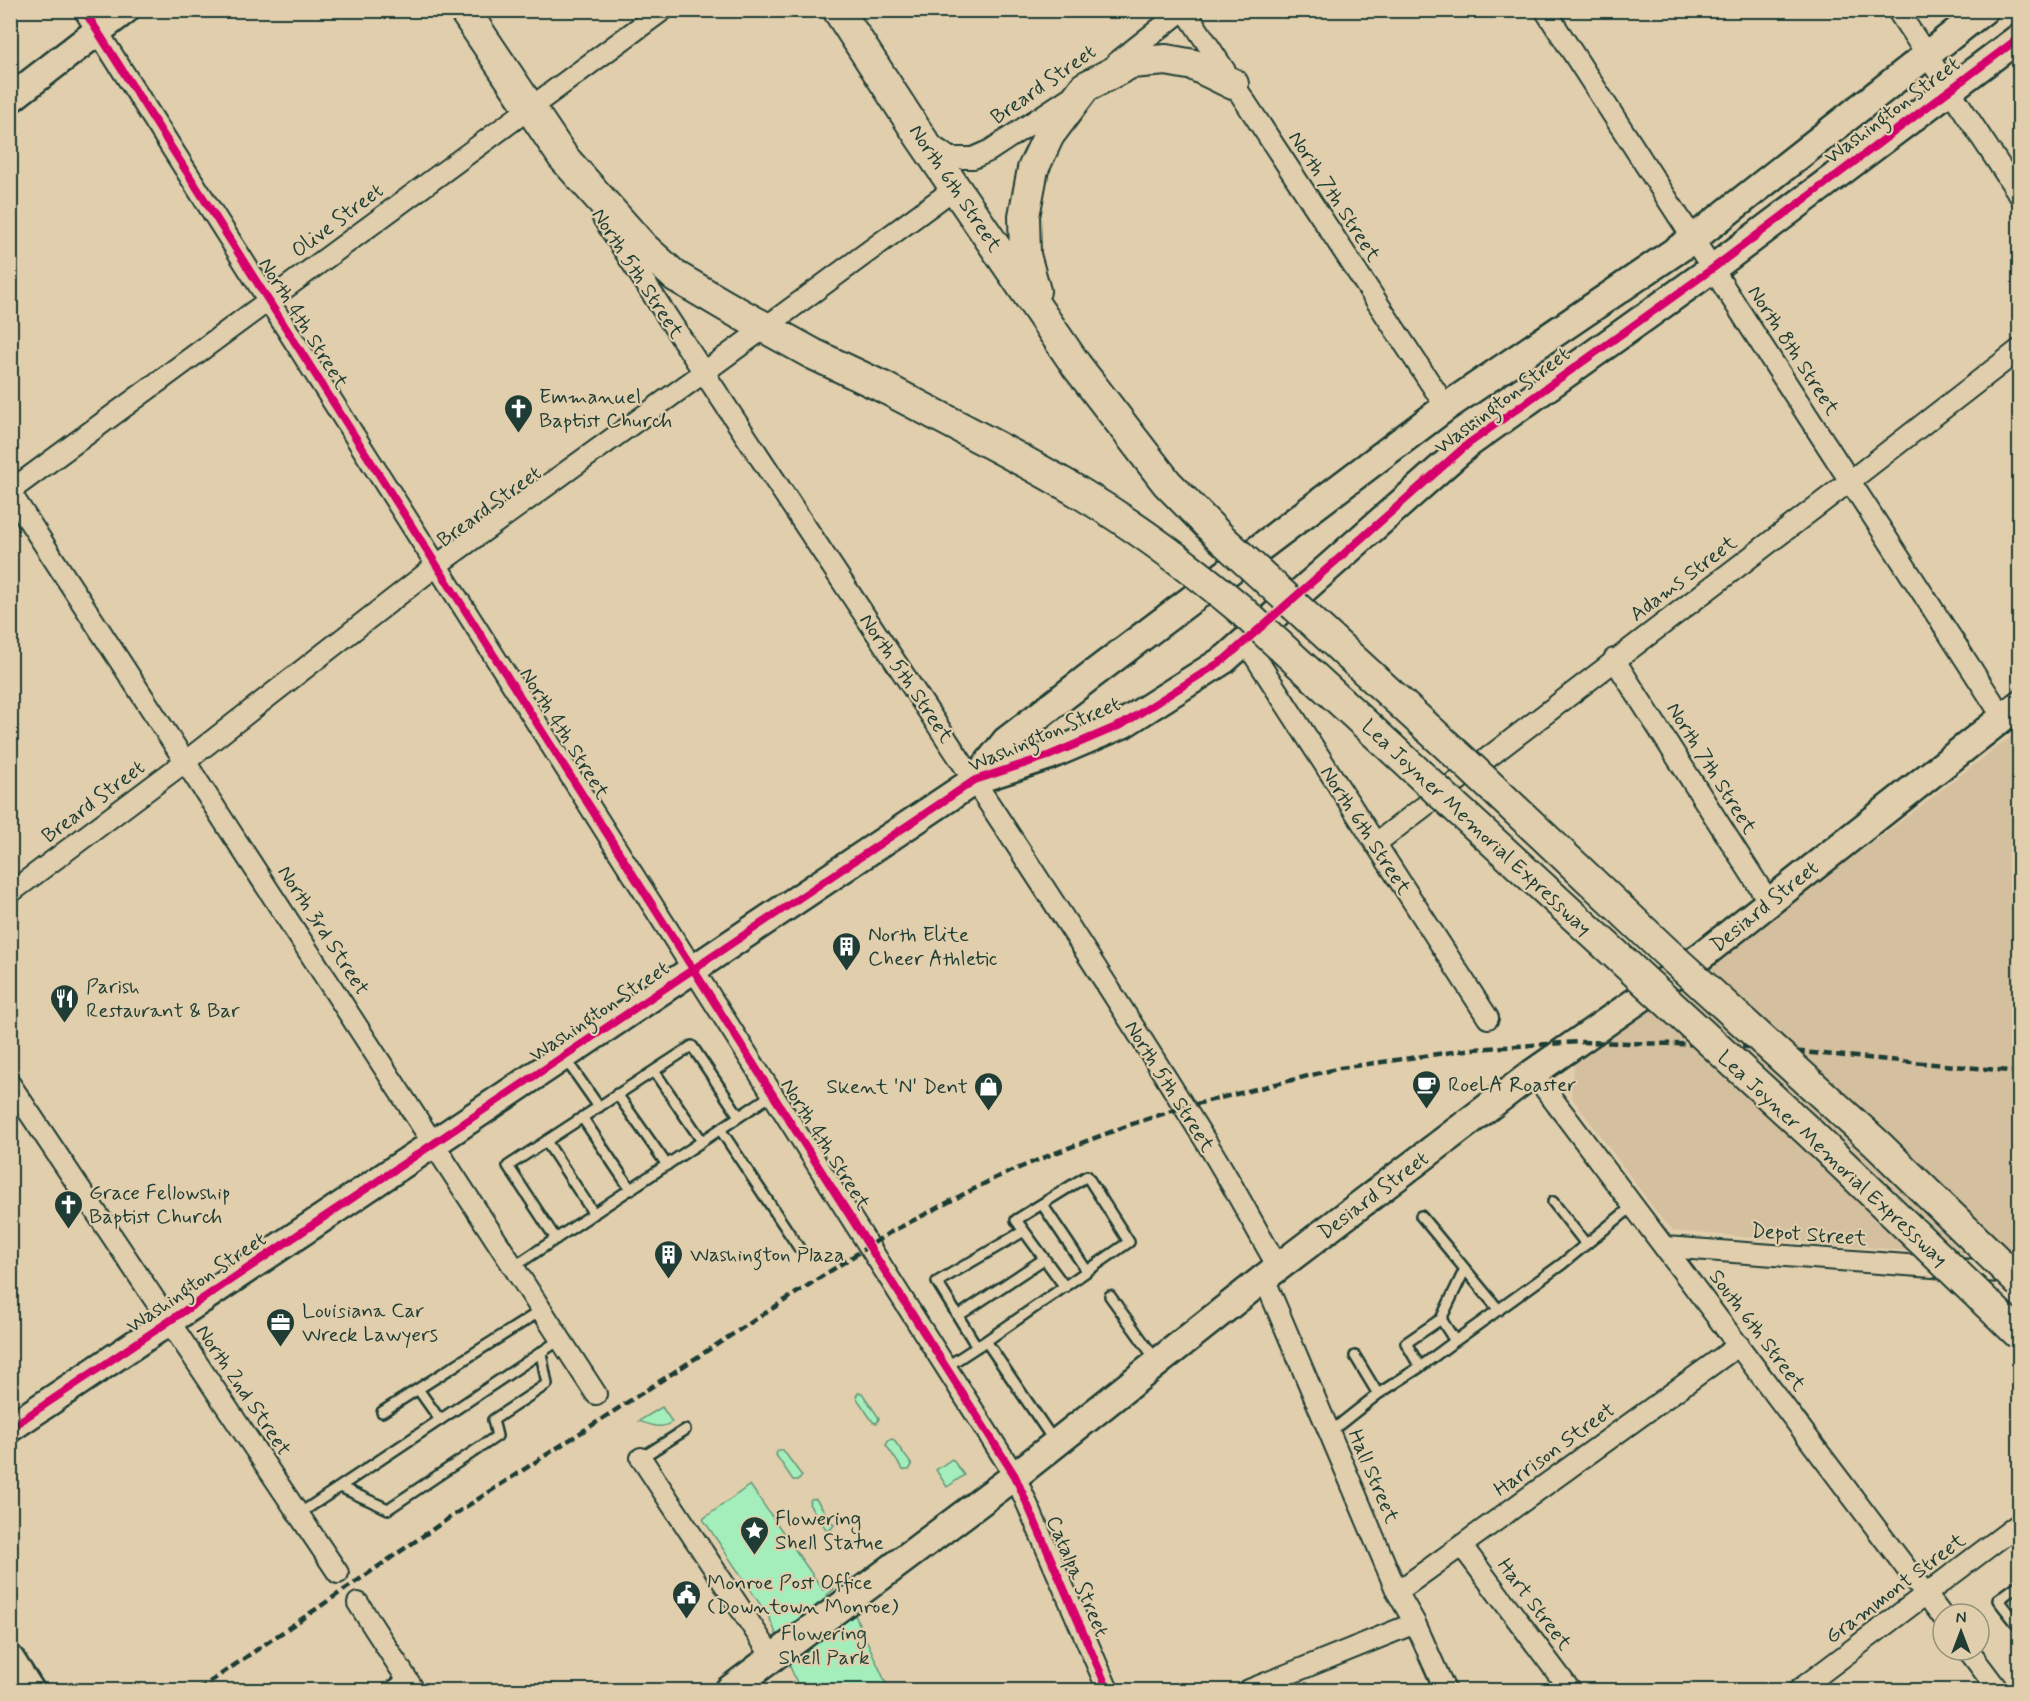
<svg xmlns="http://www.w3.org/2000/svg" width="2030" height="1701" viewBox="0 0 2030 1701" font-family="Mynerve,sans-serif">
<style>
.built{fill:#d4bf9e}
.green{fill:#a4eebc;stroke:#629678;stroke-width:1.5}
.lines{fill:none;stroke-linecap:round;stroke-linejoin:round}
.lane-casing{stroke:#1f3d34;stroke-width:14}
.street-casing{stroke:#1f3d34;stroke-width:24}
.secondary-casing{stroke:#1f3d34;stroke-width:32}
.primary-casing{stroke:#1f3d34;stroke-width:34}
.lane{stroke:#e1ceac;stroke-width:9}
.street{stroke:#e1ceac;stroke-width:20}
.secondary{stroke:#e1ceac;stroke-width:27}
.primary{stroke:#e1ceac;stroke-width:30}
.rail{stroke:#1f3d34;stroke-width:4.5;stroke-dasharray:9 4.5;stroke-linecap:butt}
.primary-bridge-casing{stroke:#1f3d34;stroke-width:34;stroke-linecap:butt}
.primary-bridge{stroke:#e1ceac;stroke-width:30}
.cycleway-casing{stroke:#e1ceac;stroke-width:11}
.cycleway{stroke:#d6006c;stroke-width:8}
.labels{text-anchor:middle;stroke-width:4.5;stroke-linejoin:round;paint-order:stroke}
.street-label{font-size:21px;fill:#1f3d34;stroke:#e1ceac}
.poi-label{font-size:21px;fill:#1f3d34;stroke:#e1ceac;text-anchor:start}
.park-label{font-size:21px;fill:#26463b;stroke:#e1ceac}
</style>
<rect width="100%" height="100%" fill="#e1ceac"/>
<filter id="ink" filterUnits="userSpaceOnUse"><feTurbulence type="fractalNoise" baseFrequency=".0167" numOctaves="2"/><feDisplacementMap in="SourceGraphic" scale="12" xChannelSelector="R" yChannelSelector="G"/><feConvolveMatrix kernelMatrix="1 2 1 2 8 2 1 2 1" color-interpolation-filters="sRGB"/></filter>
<g filter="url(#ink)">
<path class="built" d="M2019 730V1260L1674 1231 1664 1222 1573 1099 1570 1085 1575 1063 1899 823Z"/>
<path class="green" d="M858 1393H862L879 1418 877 1423 873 1422 856 1397Z
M662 1407 672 1422C661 1430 651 1425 639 1421Z
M893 1439 912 1465 909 1470H903L886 1445 889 1440Z
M778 1450H783L802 1476 799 1480H793L776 1455Z
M952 1459 964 1475 947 1487 936 1470Z
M750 1485 823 1590 831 1585 834 1589 827 1595 856 1617 889 1690H800L770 1619 703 1519Z
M811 1499H816L834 1525 831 1529H826L809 1504Z"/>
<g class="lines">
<defs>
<path id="lane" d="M564 1057 599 1107
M654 1071 702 1141
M617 1094 667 1165
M582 1117 631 1190
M720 1129 799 1248
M546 1141 594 1214
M1553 1202 1586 1244
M1042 1204 1087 1271
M1421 1216 1499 1310
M556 1239 508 1166 692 1046 739 1116
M515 1266 773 1094
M1110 1296 1156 1360
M958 1316 1044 1259
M1441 1319 1465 1269
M986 1341 1129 1242 1087 1176 1016 1220 1065 1287
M1455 1341 1420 1367 1406 1343 1441 1319 1455 1341 1562 1264 1634 1205
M977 1347 937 1282 1024 1231
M1355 1356 1378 1394
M946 1367 986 1341 1054 1441
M418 1389 440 1420
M382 1412 542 1310
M1330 1432 1378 1394 1420 1367
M641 1458 685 1430
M340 1487 388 1509 497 1436 493 1420 547 1384 541 1353
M299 1514 561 1339
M2020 1584 1998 1600 2020 1628
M387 1690 405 1677"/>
<path id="street" d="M84 10 1015 1476 1108 1690
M1185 10 1446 407
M1545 10 2002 716
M1897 10 2020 196
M1116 63 1183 10
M931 145 950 158H973L989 151 1069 98
M603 218C801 525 1010 826 1203 1137 1230 1179 1253 1224 1278 1267
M10 491 663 10
M10 492 596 1394
M1245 641 1488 1018
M1614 659 1769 902
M1375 844 1850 481 2020 349
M10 893 186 761 437 565 703 373 955 188
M1533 1073 1943 1617
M10 1084 338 1573
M1666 1247 2013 1273
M1264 1278 1397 1592 1415 1623 1445 1690
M641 1458 773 1658
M1462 1546 1570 1690
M1397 1592 1739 1345
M358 1603 414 1690
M1968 1650 1998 1690
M1249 1690 1415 1623
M1799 1690 2020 1523"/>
<path id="secondary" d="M10 99 125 10
M975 780 1006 741 1089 677 1446 407 1693 239 1984 10
M10 1428 975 780 1048 756 1123 724 1225 659 1468 444 1712 269 2020 37
M10 1659 30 1690
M729 1690 1015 1476 1264 1278 1533 1073 1700 957 2020 704"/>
<path id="primary" d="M464 10 563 157 643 247 675 276 726 306 813 354 883 387
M838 10 921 138 1076 365
M1035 291 1025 255 1024 216 1033 169 1049 135 1085 87 1131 63 1166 60 1194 65 1233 84"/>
</defs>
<use href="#lane" class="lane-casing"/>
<use href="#street" class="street-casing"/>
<use href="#secondary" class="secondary-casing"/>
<use href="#primary" class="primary-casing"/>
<use href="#lane" class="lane"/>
<use href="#street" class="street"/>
<use href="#secondary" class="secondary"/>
<use href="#primary" class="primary"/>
<path class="rail" d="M198 1690 455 1514 889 1233 995 1178 1050 1155 1129 1125 1184 1107 1340 1068 1473 1049 1578 1042 1726 1045 2020 1072"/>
<defs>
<path id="primary-bridge" d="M1076 365 1167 483 1221 538 1466 763 1665 951 1877 1144 2020 1283
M883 387C949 422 1016 455 1080 493 1137 527 1189 566 1239 608L1810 1133 2020 1335"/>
</defs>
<use href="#primary-bridge" class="primary-bridge-casing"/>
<use href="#primary-bridge" class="primary-bridge"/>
<defs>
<path id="cycleway" d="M84 10 1015 1476 1108 1690
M10 1428 975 780 1048 756 1123 724 1225 659 1468 444 1712 269 2020 37"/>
</defs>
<use href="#cycleway" class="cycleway-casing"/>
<use href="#cycleway" class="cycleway"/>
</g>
</g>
<defs>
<symbol id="church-pin" viewBox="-11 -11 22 30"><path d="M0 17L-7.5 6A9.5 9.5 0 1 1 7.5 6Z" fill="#1f3d34" stroke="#e1ceac"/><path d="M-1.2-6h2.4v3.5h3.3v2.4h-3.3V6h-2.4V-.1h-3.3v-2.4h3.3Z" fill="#fff"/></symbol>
<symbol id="building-pin" viewBox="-11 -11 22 30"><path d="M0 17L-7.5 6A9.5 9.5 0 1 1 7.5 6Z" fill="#1f3d34" stroke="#e1ceac"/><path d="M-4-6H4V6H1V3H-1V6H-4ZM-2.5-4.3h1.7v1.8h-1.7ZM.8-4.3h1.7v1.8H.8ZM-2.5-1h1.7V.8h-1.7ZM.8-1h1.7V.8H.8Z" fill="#fff"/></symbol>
<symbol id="restaurant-pin" viewBox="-11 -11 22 30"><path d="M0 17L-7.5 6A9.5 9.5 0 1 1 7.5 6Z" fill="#1f3d34" stroke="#e1ceac"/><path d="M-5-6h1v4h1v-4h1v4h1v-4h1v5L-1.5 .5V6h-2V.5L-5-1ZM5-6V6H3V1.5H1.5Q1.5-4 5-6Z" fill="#fff"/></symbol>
<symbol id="cafe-pin" viewBox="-11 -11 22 30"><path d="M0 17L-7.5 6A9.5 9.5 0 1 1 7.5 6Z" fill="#1f3d34" stroke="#e1ceac"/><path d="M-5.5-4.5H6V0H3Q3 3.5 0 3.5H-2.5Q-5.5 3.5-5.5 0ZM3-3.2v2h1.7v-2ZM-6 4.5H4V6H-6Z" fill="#fff"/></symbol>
<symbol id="shop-pin" viewBox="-11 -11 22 30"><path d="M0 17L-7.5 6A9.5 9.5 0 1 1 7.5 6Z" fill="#1f3d34" stroke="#e1ceac"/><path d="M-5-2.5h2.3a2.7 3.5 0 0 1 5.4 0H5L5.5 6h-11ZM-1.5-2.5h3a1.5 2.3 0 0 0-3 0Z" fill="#fff"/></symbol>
<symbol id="office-pin" viewBox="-11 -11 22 30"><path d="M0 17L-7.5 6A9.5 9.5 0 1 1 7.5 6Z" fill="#1f3d34" stroke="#e1ceac"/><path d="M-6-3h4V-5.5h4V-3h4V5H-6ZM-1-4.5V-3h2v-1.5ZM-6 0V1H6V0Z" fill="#fff"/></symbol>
<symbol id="sight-pin" viewBox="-11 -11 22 30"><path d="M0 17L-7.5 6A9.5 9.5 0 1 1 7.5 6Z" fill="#1f3d34" stroke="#e1ceac"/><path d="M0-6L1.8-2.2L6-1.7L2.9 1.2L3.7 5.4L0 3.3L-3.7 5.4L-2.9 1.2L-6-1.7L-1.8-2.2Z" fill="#fff"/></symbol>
<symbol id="civic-pin" viewBox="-11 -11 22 30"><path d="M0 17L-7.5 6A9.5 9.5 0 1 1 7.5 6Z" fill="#1f3d34" stroke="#e1ceac"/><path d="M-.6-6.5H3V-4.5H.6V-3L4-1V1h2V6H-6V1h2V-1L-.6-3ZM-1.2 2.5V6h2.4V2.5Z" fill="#fff"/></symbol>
</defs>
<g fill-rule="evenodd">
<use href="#church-pin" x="502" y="392" width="33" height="45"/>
<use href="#building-pin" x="830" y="930" width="33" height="45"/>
<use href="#restaurant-pin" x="48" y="982" width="33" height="45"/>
<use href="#cafe-pin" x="1410" y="1068" width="33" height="45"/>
<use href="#shop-pin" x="972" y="1070" width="33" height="45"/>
<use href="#church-pin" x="52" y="1188" width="33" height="45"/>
<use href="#building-pin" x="652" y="1238" width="33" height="45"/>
<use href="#office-pin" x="264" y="1306" width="33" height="45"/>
<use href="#sight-pin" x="738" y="1514" width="33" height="45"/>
<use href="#civic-pin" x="670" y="1578" width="33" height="45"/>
</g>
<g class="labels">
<g class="street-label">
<text transform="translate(1043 84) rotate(-35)" y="7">Breard Street</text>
<text transform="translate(1892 110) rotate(-37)" y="7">Washington Street</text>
<text transform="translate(956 188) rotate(56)" y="7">North 6th Street</text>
<text transform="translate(1335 196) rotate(57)" y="7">North 7th Street</text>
<text transform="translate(337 220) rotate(-37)" y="7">Olive Street</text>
<text transform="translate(638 273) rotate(57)" y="7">North 5th Street</text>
<text transform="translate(304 323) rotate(58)" y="7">North 4th Street</text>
<text transform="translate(1794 350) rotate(57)" y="7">North 8th Street</text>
<text transform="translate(1502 400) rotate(-37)" y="7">Washington Street</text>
<text transform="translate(489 506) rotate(-36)" y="7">Breard Street</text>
<text transform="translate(1683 578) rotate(-37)" y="7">Adams Street</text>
<text transform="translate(907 678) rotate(56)" y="7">North 5th Street</text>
<text transform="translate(565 733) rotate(58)" y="7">North 4th Street</text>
<text transform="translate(1044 734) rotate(-23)" y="7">Washington Street</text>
<text transform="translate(1712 768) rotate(58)" y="7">North 7th Street</text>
<text transform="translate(93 801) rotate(-37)" y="7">Breard Street</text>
<text transform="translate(1477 827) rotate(43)" y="7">Lea Joyner Memorial Expressway</text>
<text transform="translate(1366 830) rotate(57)" y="7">North 6th Street</text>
<text transform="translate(1764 906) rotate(-39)" y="7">Desiard Street</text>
<text transform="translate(324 930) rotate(57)" y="7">North 3rd Street</text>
<text transform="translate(599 1011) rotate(-34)" y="7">Washington Street</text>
<text transform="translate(1170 1086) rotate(58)" y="7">North 5th Street</text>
<text transform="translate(826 1144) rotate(58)" y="7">North 4th Street</text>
<text transform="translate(1833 1158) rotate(43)" y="7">Lea Joyner Memorial Expressway</text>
<text transform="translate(1373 1195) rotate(-37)" y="7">Desiard Street</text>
<text transform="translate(1809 1234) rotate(4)" y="7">Depot Street</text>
<text transform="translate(196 1282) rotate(-34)" y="7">Washington Street</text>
<text transform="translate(1758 1330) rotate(53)" y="7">South 6th Street</text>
<text transform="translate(244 1390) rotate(56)" y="7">North 2nd Street</text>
<text transform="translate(1554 1449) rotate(-36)" y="7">Harrison Street</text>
<text transform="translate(1374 1476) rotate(67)" y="7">Hall Street</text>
<text transform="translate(1078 1576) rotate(67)" y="7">Catalpa Street</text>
<text transform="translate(1895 1588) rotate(-37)" y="7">Grammont Street</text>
<text transform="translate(1535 1604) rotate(53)" y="7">Hart Street</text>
</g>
<g class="poi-label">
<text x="539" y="403">Emmanuel<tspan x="539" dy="24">Baptist Church</tspan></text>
<text x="868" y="941">North Elite<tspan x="868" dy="24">Cheer Athletic</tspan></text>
<text x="86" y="993">Parish<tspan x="86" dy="24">Restaurant &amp; Bar</tspan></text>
<text x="1448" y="1091">RoeLA Roaster</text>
<text x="968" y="1093" text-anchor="end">Skent 'N' Dent</text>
<text x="89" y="1199">Grace Fellowship<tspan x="89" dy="24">Baptist Church</tspan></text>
<text x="690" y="1261">Washington Plaza</text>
<text x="302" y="1317">Louisiana Car<tspan x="302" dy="24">Wreck Lawyers</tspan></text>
<text x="775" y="1525">Flowering<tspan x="775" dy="24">Shell Statue</tspan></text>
<text x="707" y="1589">Monroe Post Office<tspan x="707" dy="24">(Downtown Monroe)</tspan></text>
</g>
<g class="park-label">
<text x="824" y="1640">Flowering<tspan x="824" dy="24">Shell Park</tspan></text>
</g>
</g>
<rect width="2030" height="1701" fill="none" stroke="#e1ceac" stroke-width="36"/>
<rect x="18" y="18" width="1994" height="1665" fill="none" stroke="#1f3d34" stroke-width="2" filter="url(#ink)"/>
<g transform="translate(1961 1632)"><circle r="28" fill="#e1ceac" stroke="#93947c" stroke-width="1.5"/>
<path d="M0-4.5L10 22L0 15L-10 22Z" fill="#1f3d34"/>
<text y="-9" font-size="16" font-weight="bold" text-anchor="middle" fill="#1f3d34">N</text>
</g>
</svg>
